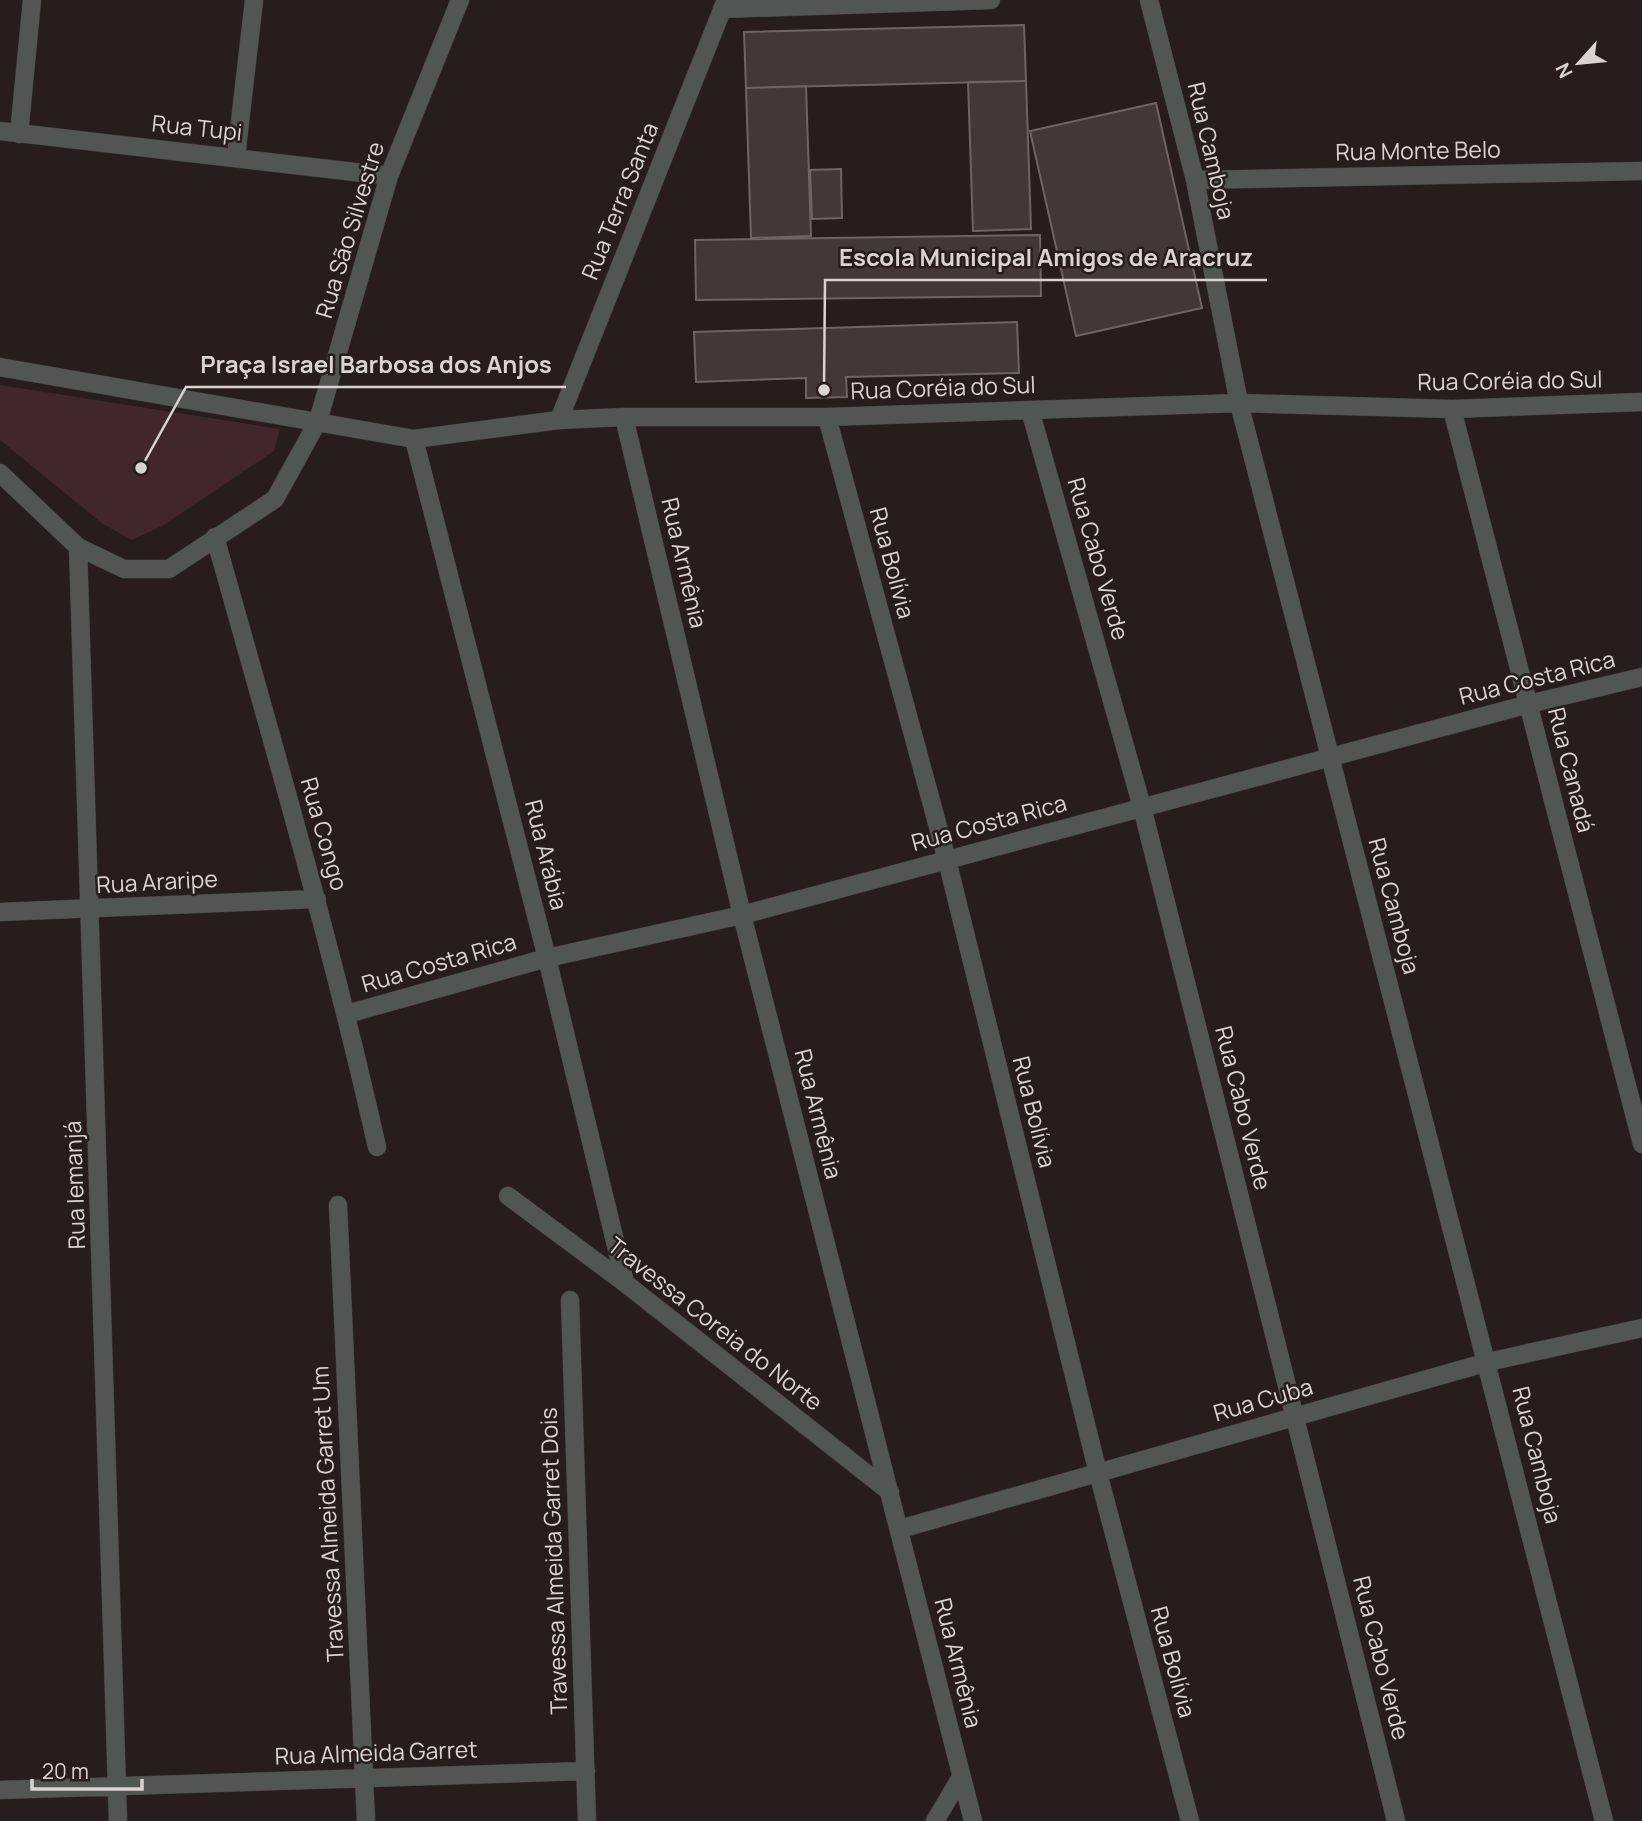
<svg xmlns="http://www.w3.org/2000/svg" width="1642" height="1821" viewBox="0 0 1642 1821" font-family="Manrope,sans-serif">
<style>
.green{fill:#42262d}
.building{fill:#423739;stroke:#6f6365;stroke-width:2}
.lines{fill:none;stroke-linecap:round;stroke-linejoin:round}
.minor-casing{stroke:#443a3c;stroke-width:19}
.minor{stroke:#515654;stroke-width:18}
.labels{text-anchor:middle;stroke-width:5;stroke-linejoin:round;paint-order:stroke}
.street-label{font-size:23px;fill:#dad3d4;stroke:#271d1f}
.leader{fill:none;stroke:#dad3d4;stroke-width:2.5}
.callout-dot{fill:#dad3d4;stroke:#271d1f;stroke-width:2.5}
.callout-label{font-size:24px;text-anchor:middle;font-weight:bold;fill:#dad3d4;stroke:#271d1f;stroke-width:5;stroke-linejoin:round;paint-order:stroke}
</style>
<rect width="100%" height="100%" fill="#271d1f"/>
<path class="green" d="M0 385 280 429 274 451 162 526 132 540 103 524 0 440Z"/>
<path class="building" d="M1024 25 1026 81 746 88 744 32Z
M1026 81 1031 229 973 231 968 82Z
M806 86 811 236 751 238 746 88Z
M1156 103 1202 308 1076 336 1030 131Z
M841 169 842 218 812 219 810 170Z
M1040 235 1041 296 696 300 695 240Z
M1017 322 1019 373 846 377 847 397 806 398V378L696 382 694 332Z"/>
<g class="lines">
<defs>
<path id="minor" d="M1149 0 1195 180 1239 403 1604 1821
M722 9 991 0
M0 131 389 176
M19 134 32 0
M236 157 254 0
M1195 180 1642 171
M0 367 414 439 559 420 624 417H827L1239 403 1452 409 1642 402
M1452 409 1642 1144
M1030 410 1142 807 1396 1821
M624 417 742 915 973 1821
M827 417 947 860 1098 1473 1190 1821
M559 420 726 0
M414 439 547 958 625 1283
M0 473 78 547 124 569H169L275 499 318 421 389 176 460 0
M215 537C272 740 331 942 377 1147
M78 547 118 1821
M0 912 317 899
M347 1014 547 958 742 915 1529 704 1642 677
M508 1196 625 1283 890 1492
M338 1205 366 1821
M570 1300 587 1821
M900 1529 1488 1362 1642 1328
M0 1790 586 1771
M935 1821 961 1777"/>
</defs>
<use href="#minor" class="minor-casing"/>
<use href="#minor" class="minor"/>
</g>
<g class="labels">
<g class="street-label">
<text transform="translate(197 128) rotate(6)" y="8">Rua Tupi</text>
<text transform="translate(1211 151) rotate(77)" y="8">Rua Camboja</text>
<text transform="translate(1418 151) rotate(-1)" y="8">Rua Monte Belo</text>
<text transform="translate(620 201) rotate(-68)" y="8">Rua Terra Santa</text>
<text transform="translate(350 230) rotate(-73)" y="8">Rua São Silvestre</text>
<text transform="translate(1510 381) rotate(-1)" y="8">Rua Coréia do Sul</text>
<text transform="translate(943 388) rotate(-2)" y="8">Rua Coréia do Sul</text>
<text transform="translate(1098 559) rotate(74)" y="8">Rua Cabo Verde</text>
<text transform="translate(684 563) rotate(77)" y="8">Rua Armênia</text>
<text transform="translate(892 563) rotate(75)" y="8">Rua Bolívia</text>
<text transform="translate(1537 678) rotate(-14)" y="8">Rua Costa Rica</text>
<text transform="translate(1571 770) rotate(76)" y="8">Rua Canadá</text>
<text transform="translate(989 823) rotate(-15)" y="8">Rua Costa Rica</text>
<text transform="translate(324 834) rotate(74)" y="8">Rua Congo</text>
<text transform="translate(546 855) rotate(76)" y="8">Rua Arábia</text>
<text transform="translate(157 882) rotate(-3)" y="8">Rua Araripe</text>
<text transform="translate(1394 906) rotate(75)" y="8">Rua Camboja</text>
<text transform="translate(439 963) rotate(-16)" y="8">Rua Costa Rica</text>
<text transform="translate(1243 1108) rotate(76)" y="8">Rua Cabo Verde</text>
<text transform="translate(1034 1112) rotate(76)" y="8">Rua Bolívia</text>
<text transform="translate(818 1114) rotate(76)" y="8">Rua Armênia</text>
<text transform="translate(75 1185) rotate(-92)" y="8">Rua Iemanjá</text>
<text transform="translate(715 1324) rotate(38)" y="8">Travessa Coreia do Norte</text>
<text transform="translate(1263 1400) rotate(-16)" y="8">Rua Cuba</text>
<text transform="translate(1537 1455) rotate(76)" y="8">Rua Camboja</text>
<text transform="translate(328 1514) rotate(-93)" y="8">Travessa Almeida Garret Um</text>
<text transform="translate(554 1561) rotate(-92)" y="8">Travessa Almeida Garret Dois</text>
<text transform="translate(1381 1658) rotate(76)" y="8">Rua Cabo Verde</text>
<text transform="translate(1173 1662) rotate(75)" y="8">Rua Bolívia</text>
<text transform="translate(958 1663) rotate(76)" y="8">Rua Armênia</text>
<text transform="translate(376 1753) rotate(-2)" y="8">Rua Almeida Garret</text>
</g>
</g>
<path class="leader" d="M824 390L825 280H1267M141 468L186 387H566"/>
<g class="callout-dot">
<circle cx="824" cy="390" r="7"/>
<circle cx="141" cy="468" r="7"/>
</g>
<g class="callout-label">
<text x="1046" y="266">Escola Municipal Amigos de Aracruz</text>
<text x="376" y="373">Praça Israel Barbosa dos Anjos</text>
</g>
<g transform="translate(1579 63) rotate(243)" stroke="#271d1f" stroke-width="5" paint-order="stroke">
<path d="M0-5L12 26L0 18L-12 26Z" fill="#dad3d4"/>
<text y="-10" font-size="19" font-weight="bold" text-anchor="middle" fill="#dad3d4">N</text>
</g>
<path d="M32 1779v10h110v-10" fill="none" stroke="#dad3d4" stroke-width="3.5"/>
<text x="42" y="1779" font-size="21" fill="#dad3d4" stroke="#271d1f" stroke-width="5" paint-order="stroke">20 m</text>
</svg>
